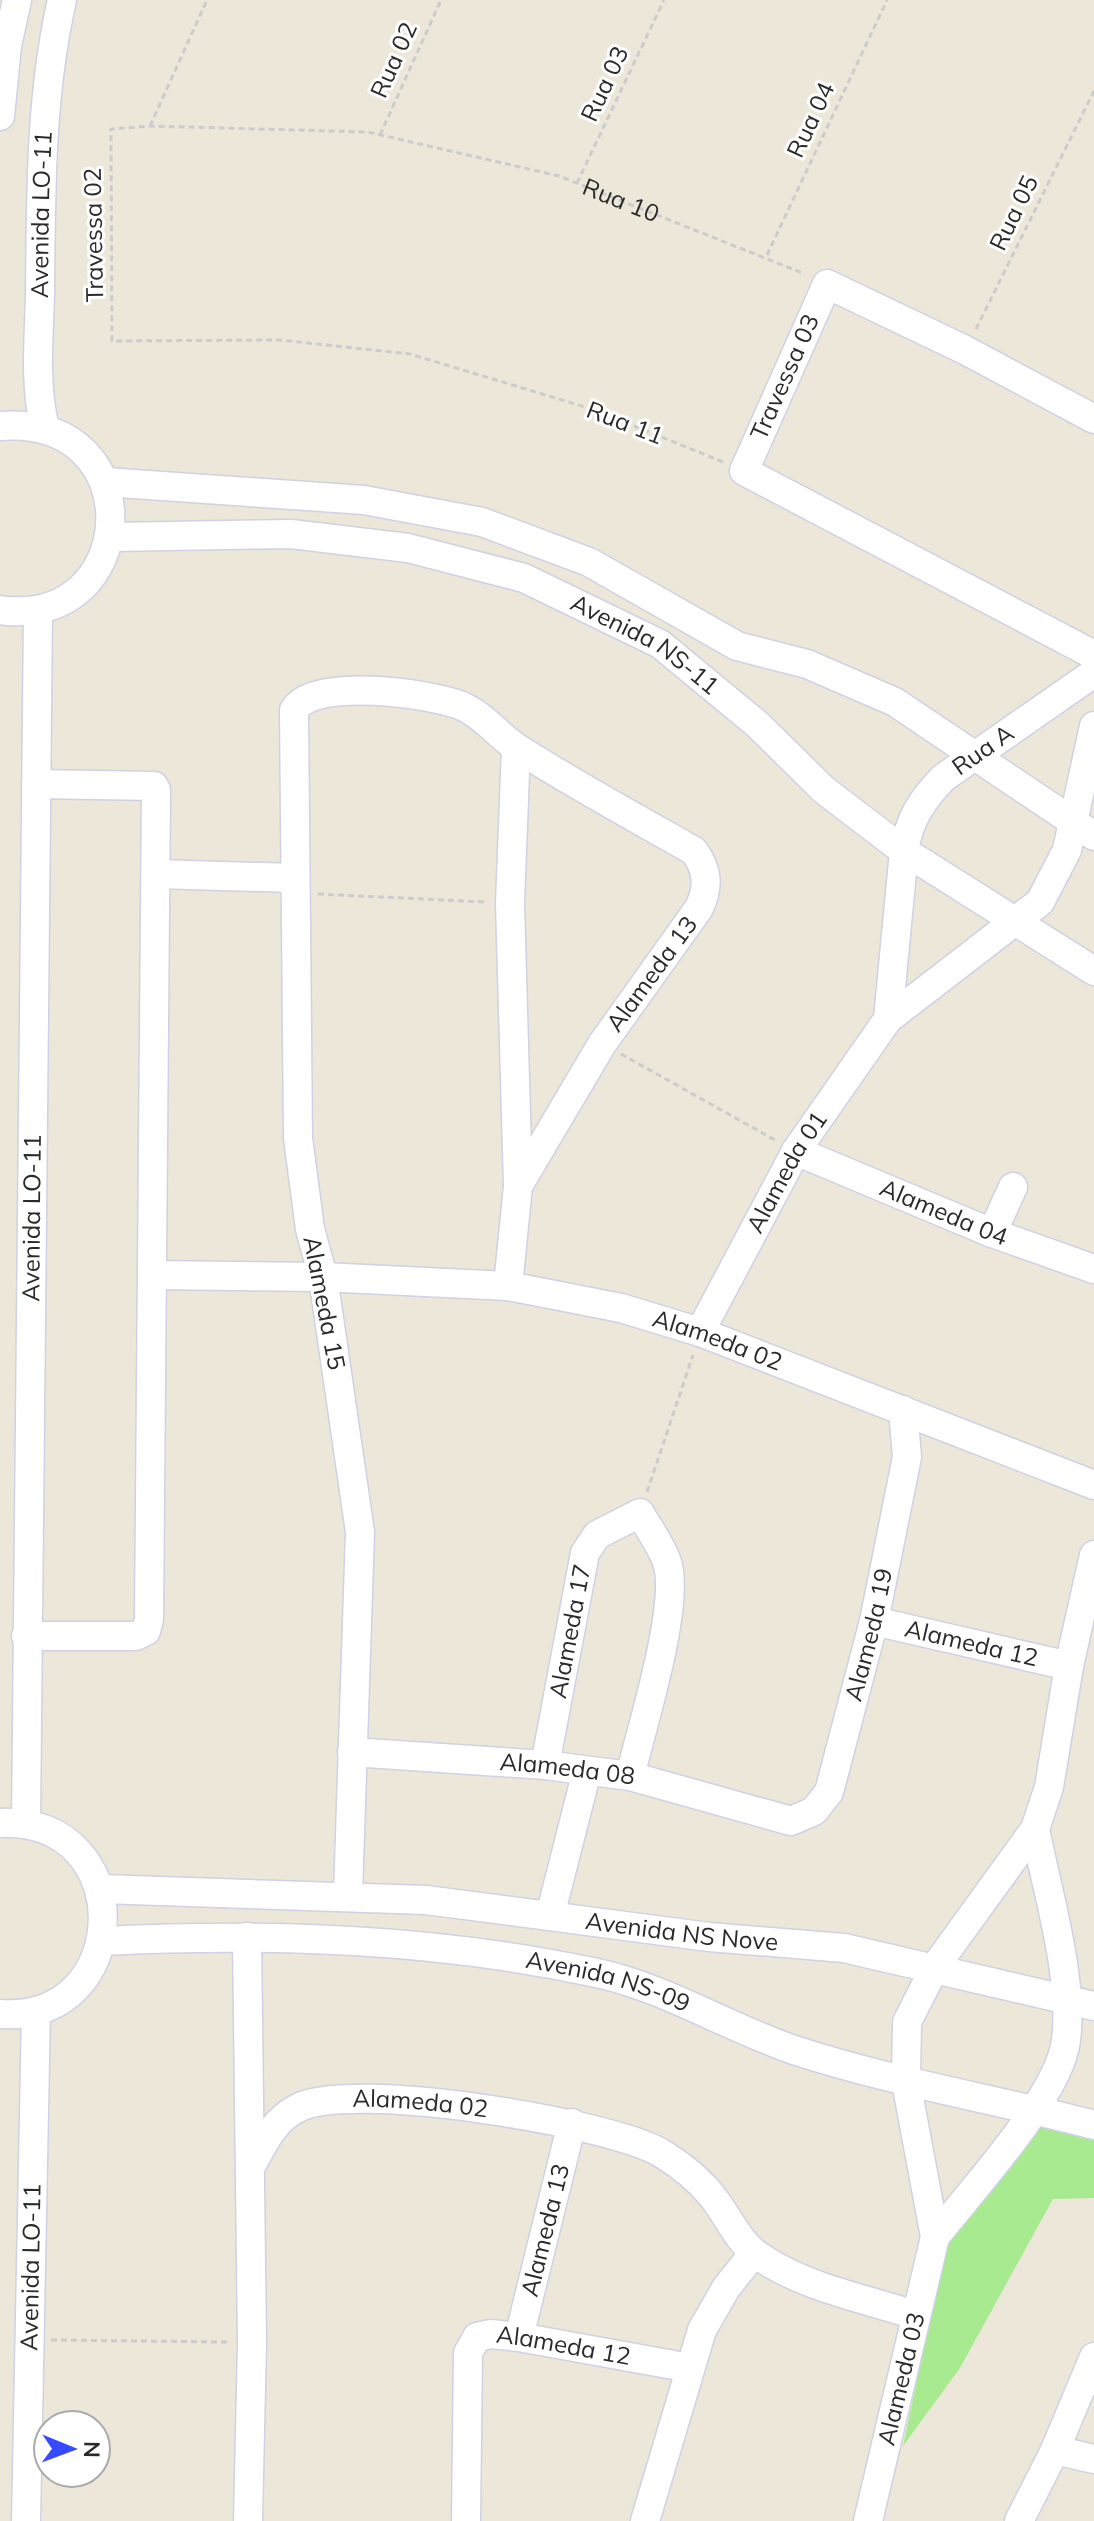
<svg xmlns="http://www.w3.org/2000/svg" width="1094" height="2521" viewBox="0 0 1094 2521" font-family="Mulish,sans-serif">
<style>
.green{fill:#a7ea90}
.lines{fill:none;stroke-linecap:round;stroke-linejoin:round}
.minor-casing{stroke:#cfd1e4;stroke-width:31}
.path{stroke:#ccc;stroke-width:3;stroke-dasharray:6 4;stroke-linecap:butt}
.minor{stroke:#fff;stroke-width:28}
.labels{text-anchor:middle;stroke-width:6;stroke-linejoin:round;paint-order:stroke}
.street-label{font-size:24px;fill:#2a2a2a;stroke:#fff}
</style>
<rect width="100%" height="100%" fill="#ede7da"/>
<path class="green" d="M1032 2123 1094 2134V2198L1053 2199 960 2368 903 2446 946 2246Z"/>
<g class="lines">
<defs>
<g id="minor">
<path d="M0 116 7 46 17 0"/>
<path d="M1094 419 965 350 827 284 744 471 1094 655"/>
<path d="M0 426C153 414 141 630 0 610"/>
<path id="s2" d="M45 428C34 385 39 338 40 294 41 195 40 96 62 0"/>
<path d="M105 482 364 500 482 522 589 562 737 646 807 664 895 702 1094 836"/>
<path id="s3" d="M111 537 291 534 408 548 524 578 660 644 757 724 824 790 904 851 1094 971"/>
<path d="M1094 673 943 778C921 801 909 820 904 851L888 1019 1040 902 1067 850 1094 726"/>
<path d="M156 874 294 878"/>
<path id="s4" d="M796 1151 992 1233 1094 1269"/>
<path d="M992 1233 1013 1187"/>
<path id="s5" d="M153 1275 323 1277 508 1286 621 1308 700 1332 1094 1485"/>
<path d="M508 1286 518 1186 510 903 516 748"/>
<path id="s6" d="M700 1332 796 1151 888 1019"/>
<path id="s7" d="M874 1621 1069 1666"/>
<path d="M26 1636H136L146 1631 149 1619 156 790 154 786 36 784"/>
<path id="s8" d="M352 1752 545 1765 630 1776 791 1821 814 1811 829 1792 874 1621 907 1457 903 1410"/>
<path id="s9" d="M545 1765 585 1553 597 1535 640 1513C649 1529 661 1545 667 1562 681 1604 641 1730 630 1776"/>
<path d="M0 1823C140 1817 134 2024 0 2014"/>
<path id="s10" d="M26 1824 38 610"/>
<path d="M1035 1829C1047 1891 1074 1978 1066 2040 1060 2095 971 2191 935 2237L906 2082 907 2022 935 1967 1035 1829 1049 1787 1069 1666 1094 1555"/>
<path id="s11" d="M102 1889 426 1900 709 1937 844 1948 1094 2006"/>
<path d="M348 1895 360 1532 323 1277 310 1229 298 1138 294 710C313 677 430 693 462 706 485 716 499 737 520 750 577 786 636 818 694 851 708 870 709 887 699 908L602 1044 518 1186"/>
<path d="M550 1916 587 1771"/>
<path d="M247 1937 252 2343 248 2521"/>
<path id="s12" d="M102 1941C268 1933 434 1938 597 1973 666 1988 727 2027 794 2050 892 2082 994 2099 1094 2125"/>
<path id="s13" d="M250 2168C263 2145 273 2120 298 2108 351 2080 608 2122 661 2153 679 2164 699 2180 712 2196 726 2213 738 2241 756 2254 802 2287 862 2298 915 2315"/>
<path id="s14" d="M519 2337 572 2123"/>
<path d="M1055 2450 1094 2459"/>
<path id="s15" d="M26 2521 36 2011"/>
<path id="s16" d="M466 2521 468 2353 477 2337 491 2334 519 2337 690 2368"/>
<path d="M645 2521 702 2330 726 2288 754 2253"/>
<path id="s17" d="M868 2521 935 2237"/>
<path d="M1019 2521 1055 2450 1094 2357"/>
</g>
</defs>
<use href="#minor" class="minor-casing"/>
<g class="path">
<path d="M150 126 207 0"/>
<path d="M380 135 441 0"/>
<path d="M577 183 664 0"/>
<path d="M767 255 887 0"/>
<path d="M976 329 1094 91"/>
<path id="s1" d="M723 462 595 410 410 354 280 340 112 341 111 129 150 126 368 132 559 176 805 274"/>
<path d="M318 894 486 902"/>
<path d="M621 1054 775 1140"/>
<path d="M647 1492 693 1355"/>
<path d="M51 2340 228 2342"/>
</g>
<use href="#minor" class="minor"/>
</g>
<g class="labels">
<g class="street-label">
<text transform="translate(394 60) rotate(-66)" y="8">Rua 02</text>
<text transform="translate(605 84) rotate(-65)" y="8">Rua 03</text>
<text transform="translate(811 120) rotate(-65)" y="8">Rua 04</text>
<text dy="8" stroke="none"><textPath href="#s1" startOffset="1362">Rua 10</textPath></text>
<text transform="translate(1014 213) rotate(-64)" y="8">Rua 05</text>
<text dy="8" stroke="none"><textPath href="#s2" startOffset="214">Avenida LO-11</textPath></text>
<text transform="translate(94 235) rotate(-91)" y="8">Travessa 02</text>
<text transform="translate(785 377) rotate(-66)" y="8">Travessa 03</text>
<text transform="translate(625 423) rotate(21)" y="8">Rua 11</text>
<text dy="8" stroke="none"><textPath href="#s3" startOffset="556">Avenida NS-11</textPath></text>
<text transform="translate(983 750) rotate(-35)" y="8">Rua A</text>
<text transform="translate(652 974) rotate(-54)" y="8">Alameda 13</text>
<text dy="8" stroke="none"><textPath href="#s6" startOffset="182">Alameda 01</textPath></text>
<text dy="8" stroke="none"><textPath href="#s4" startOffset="160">Alameda 04</textPath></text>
<text dy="8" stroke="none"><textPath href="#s10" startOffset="606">Avenida LO-11</textPath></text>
<text transform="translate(324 1303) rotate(79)" y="8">Alameda 15</text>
<text dy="8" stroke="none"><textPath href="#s5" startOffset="572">Alameda 02</textPath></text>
<text dy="8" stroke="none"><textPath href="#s9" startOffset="136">Alameda 17</textPath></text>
<text dy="8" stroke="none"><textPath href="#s8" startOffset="658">Alameda 19</textPath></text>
<text dy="8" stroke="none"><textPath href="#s7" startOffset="100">Alameda 12</textPath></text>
<text dy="8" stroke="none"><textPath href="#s8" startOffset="216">Alameda 08</textPath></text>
<text dy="8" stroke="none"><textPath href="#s11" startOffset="582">Avenida NS Nove</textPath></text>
<text dy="8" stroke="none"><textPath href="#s12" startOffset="510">Avenida NS-09</textPath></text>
<text dy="8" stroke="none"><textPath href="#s13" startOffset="202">Alameda 02</textPath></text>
<text dy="8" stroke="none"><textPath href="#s14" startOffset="110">Alameda 13</textPath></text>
<text dy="8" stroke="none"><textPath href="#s15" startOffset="254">Avenida LO-11</textPath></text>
<text dy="8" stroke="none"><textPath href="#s16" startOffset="274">Alameda 12</textPath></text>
<text dy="8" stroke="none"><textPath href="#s17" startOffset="146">Alameda 03</textPath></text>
</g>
</g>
<g transform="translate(72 2449) rotate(91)"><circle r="38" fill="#ffffff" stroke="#aaaaaa" stroke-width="2"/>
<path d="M0-6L14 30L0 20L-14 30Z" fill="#3549ff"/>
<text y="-12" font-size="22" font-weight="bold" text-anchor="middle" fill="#2a2a2a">N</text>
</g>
</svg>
